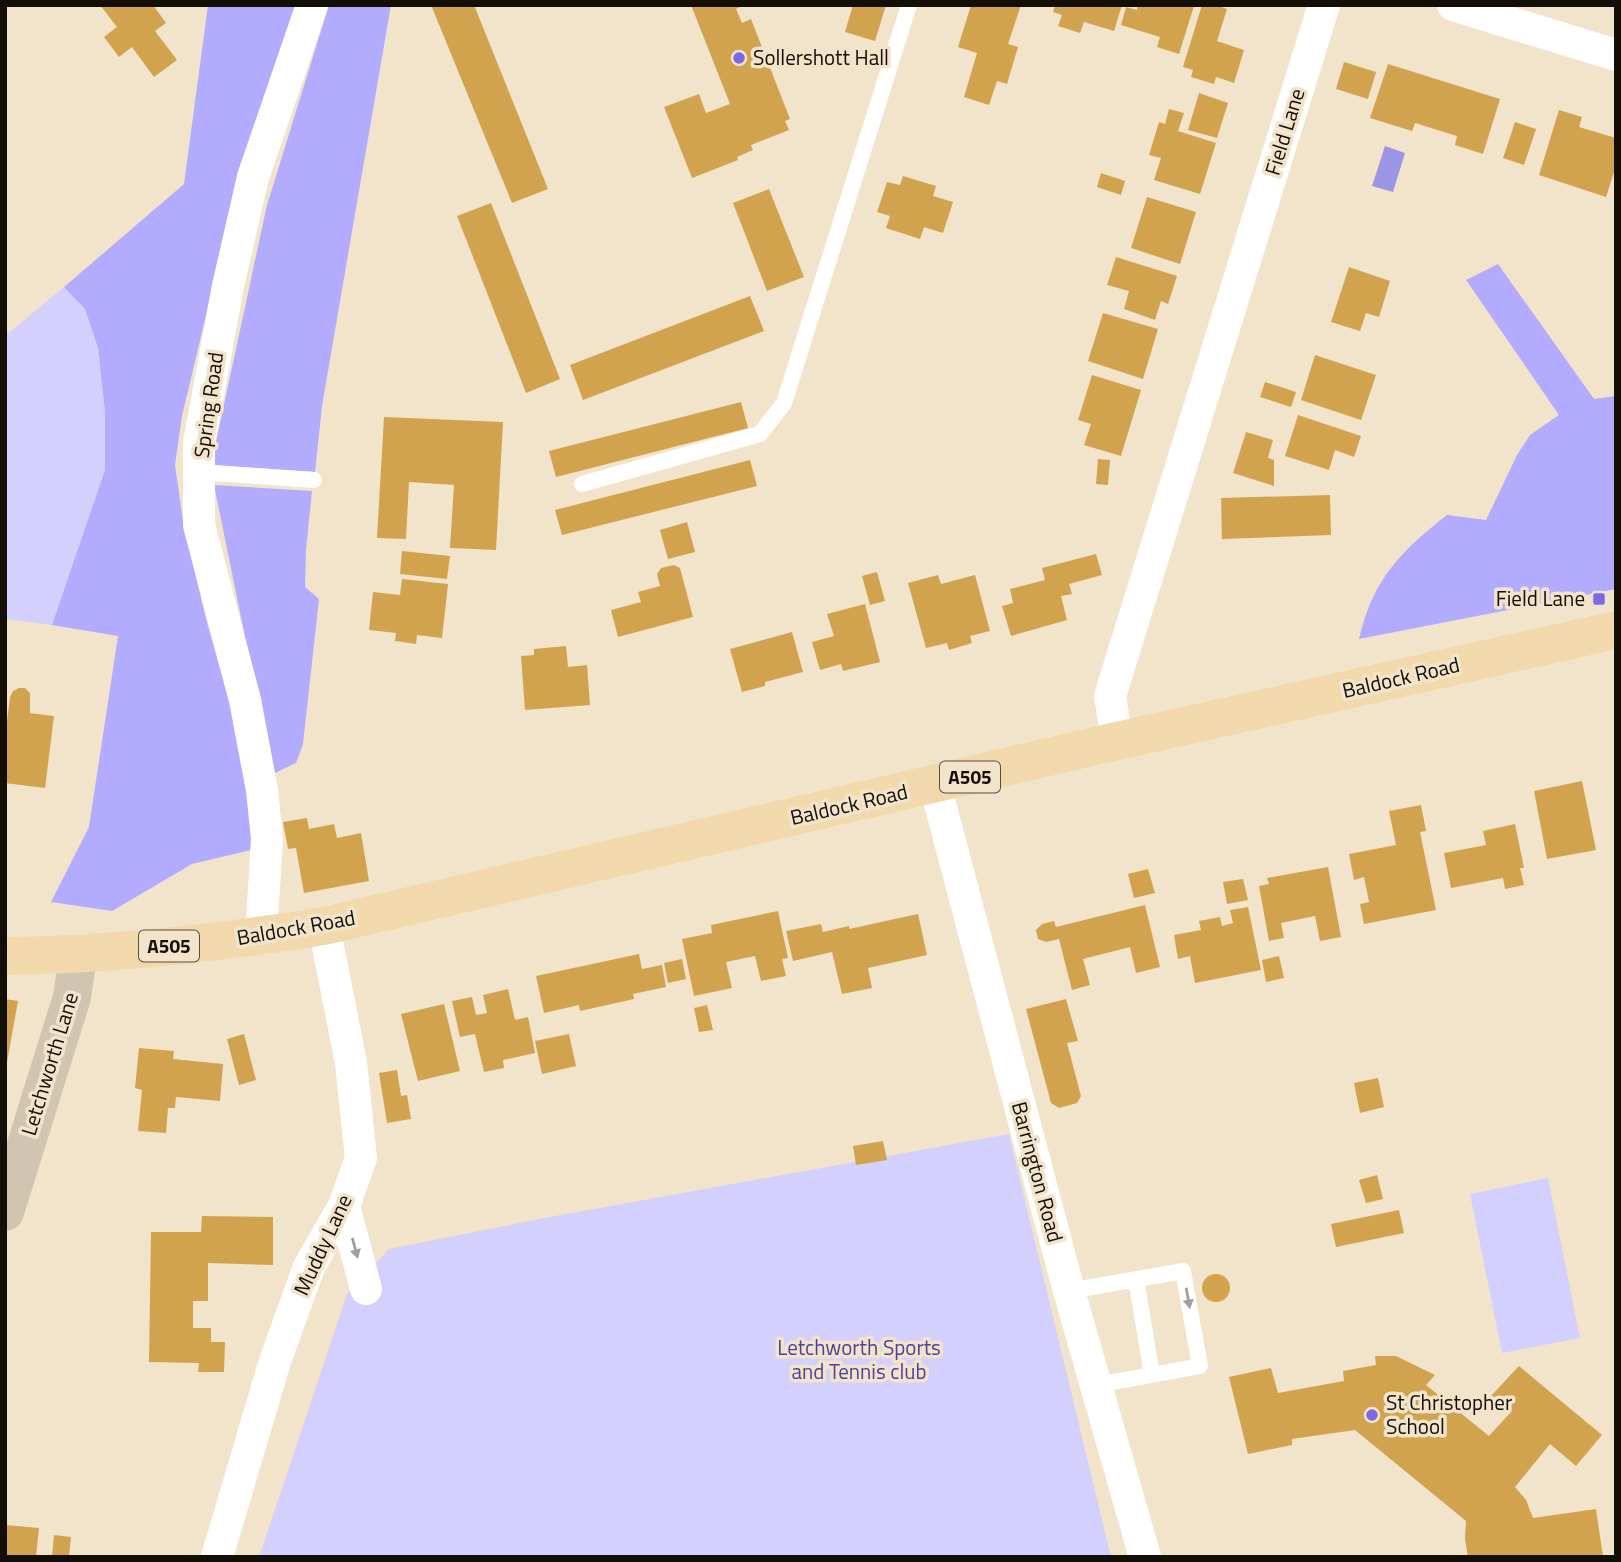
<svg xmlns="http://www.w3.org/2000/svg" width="1621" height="1562" viewBox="0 0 1621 1562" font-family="'Titillium Web',sans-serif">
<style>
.green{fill:#d3d0fd}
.forest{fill:#b3acfe}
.water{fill:#9c94e4}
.building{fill:#d2a34f}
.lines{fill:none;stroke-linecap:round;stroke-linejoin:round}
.lane{stroke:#fff;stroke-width:16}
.street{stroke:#fff;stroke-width:32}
.secondary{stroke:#d1c5b2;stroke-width:38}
.primary{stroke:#f2d9ac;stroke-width:38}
.oneway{fill:#a19f9b}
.poi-dot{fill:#7c68e3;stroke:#f2e3cb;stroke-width:2.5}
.labels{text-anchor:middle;stroke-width:7;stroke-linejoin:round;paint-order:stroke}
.shield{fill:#f2e3cb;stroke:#564e41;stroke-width:2}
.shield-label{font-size:19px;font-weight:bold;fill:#130e06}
.poi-label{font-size:21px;fill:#130e06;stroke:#f2e3cb;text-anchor:start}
.street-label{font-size:21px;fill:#130e06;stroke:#f2e3cb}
.park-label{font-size:21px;fill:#503f9d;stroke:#f2e3cb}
</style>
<rect width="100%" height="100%" fill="#f2e3cb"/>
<path class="green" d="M64 287 85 309 98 348 105 412V470L52 625 5 619V336Z
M1009 1134 1111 1557H259L347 1294 389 1249 550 1217Z
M1548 1178 1580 1338 1502 1353 1470 1194Z"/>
<path class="forest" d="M208 5H296L217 269 182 416 175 465 183 521 206 619 237 729 252 828 251 850 192 864 112 911 51 902 89 827 118 636 52 625 105 470V412L98 348 85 309 64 287 184 184Z
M329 5H391L322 406 315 472 211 465 267 205Z
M1498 264 1594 399 1616 396V589L1359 639C1373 579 1400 552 1447 515L1486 520 1517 455 1530 435 1559 415 1466 280Z
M214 485 312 491 306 550 305 587 319 599 303 744 296 763 273 774Z"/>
<path class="water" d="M1385 146 1405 153 1393 192 1372 186Z"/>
<path class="building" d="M100 5H153L166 23 155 31 177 60 154 77 132 47 119 57 104 37 117 27Z
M431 5H474L548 189 512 203Z
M691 5H743L736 9 742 23 751 19 790 119 785 121 789 130 751 145 753 150 737 157 738 160 692 178 664 107 699 94 706 113 730 104Z
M853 5H886L875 41 845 32Z
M971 5H1021L1008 44 1018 47 1007 84 997 81 989 105 964 97 977 53 958 47Z
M1055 5H1122L1114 31 1084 22 1080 33 1058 26 1062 15 1053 12Z
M1138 5 1194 6 1179 54 1157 47 1160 37 1121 25 1126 7 1137 10Z
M1202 5H1216L1227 9 1217 41 1244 50 1234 83 1216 77 1214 84 1191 77 1193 70 1183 67Z
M1344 62 1376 72 1368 99 1336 89Z
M1388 64 1500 99 1483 154 1455 145 1457 136 1415 123 1412 131 1370 118Z
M1199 93 1228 103 1217 138 1188 130Z
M1169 109 1184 113 1178 131 1216 143 1200 194 1154 180 1161 158 1149 155 1159 122 1165 124Z
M1559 110 1582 117 1579 127 1616 138V166L1606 197 1539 175Z
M1515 122 1536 129 1524 165 1503 158Z
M1101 173 1125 181 1121 195 1097 187Z
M903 176 936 186 933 196 953 202 943 233 924 227 920 239 886 228 890 216 877 212 887 182 900 185Z
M769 189 804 277 767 291 733 203Z
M1147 197 1196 212 1180 264 1131 248Z
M491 203 560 379 526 393 457 216Z
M1116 257 1177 276 1168 304 1161 301 1155 320 1124 309 1129 291 1107 285Z
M1349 267 1390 281 1379 317 1366 313 1360 331 1331 322Z
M750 296 764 331 583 400 570 365Z
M1103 313 1158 329 1143 379 1088 361Z
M1315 355 1376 375 1361 420 1301 400Z
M1092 375 1141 390 1121 456 1084 445 1091 424 1078 420Z
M1265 382 1296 392 1291 407 1260 397Z
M741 402 748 428 556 477 549 451Z
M1298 415 1361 436 1354 457 1335 450 1329 470 1285 456Z
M384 417 503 422 496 550 450 548 454 485 409 482 406 539 377 538Z
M1246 432 1273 440 1268 458 1274 460V486L1233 473Z
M1098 459 1110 460 1108 485 1096 484Z
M750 460 757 486 562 535 555 510Z
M1330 495 1331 535 1222 539 1221 498Z
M687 522 695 552 668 559 660 530Z
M402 551 450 556 447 579 400 574Z
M1096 554 1102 575 1069 584 1072 594 1061 596 1067 620 1011 636 1002 606 1013 603 1010 589 1045 580 1042 568Z
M674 565 680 568 693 617 618 637 611 610 641 602 638 592 660 586 657 574 661 568Z
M877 572 885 601 870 605 862 576Z
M938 575 941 584 975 575 990 631 970 636 972 643 949 650 947 643 926 648 908 583Z
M402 579 448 584 442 638 417 635 416 644 395 641 396 633 369 630 373 592 400 595Z
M865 604 880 662 843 671 841 664 820 670 812 642 834 636 827 614Z
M792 632 803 672 765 682V686L742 692 730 649Z
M566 646 568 667 587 665 590 705 525 710 521 656 534 655V649Z
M19 688H25L30 693V713L54 716 45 788 5 783V737L10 697 13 691Z
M1582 781 1596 850 1547 859 1534 791Z
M1421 805 1426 831 1420 832 1436 910 1364 924 1360 904 1369 902 1364 877 1354 880 1349 854 1396 845 1389 811Z
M307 818 309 829 334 824 337 838 361 833 369 881 304 893 296 848 288 849 283 822Z
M1515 824 1524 868H1520L1524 885 1505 889 1503 878 1451 888 1444 853 1486 845 1483 831Z
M1328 867 1341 937 1320 941 1315 916 1281 923 1284 938 1269 941 1259 886 1269 884 1267 878Z
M1148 869 1155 893 1134 898 1128 874Z
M1243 879 1248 900 1227 904 1223 882Z
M1145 905 1160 967 1136 973 1130 947 1083 959 1090 985 1072 990 1059 939 1046 942 1038 939 1036 930 1042 924 1054 921 1056 927Z
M1248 907 1261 970 1195 983 1190 956 1178 959 1174 935 1201 930 1199 921 1220 917 1222 926 1233 923 1230 910Z
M778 911 788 958 782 959 786 976 761 981 755 956 726 962 732 988 694 996 682 939 712 933 711 925Z
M918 914 927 955 868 968 872 988 842 994 832 952 793 961 786 931 821 924 823 932 849 926V929Z
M639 954 642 969 662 965 666 987 633 994 634 999 580 1011 579 1005 544 1013 536 976Z
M1279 956 1284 978 1266 982 1262 960Z
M682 959 686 979 668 983 664 963Z
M508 989 515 1020 528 1017 535 1053 503 1060 504 1068 484 1072 475 1034 460 1037 452 1001 472 997 476 1015 487 1013 483 995Z
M5 999 18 1001 7 1062H5Z
M1066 999 1078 1041 1067 1043 1081 1096 1077 1103 1059 1108 1051 1103 1026 1009Z
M444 1004 460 1071 418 1081 401 1014Z
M707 1005 713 1030 699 1032 694 1008Z
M244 1034 256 1080 239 1085 227 1039Z
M569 1034 576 1066 542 1074 535 1041Z
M139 1048 174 1051 173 1059 223 1064 220 1101 176 1097 175 1108H168L166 1133 138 1131 142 1090 135 1088Z
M397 1070 401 1096 407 1095 411 1119 387 1123 379 1073Z
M1378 1078 1384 1107 1360 1113 1354 1083Z
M883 1141 887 1160 856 1165 853 1146Z
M1377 1175 1383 1199 1366 1203 1359 1180Z
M1399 1210 1404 1233 1336 1247 1331 1224Z
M202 1216 273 1217V1265L208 1263V1301H193V1328H211V1342H225L224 1372H198L199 1363 149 1362 151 1232H201Z
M1202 1288a14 14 0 1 1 28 0a14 14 0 1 1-28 0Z
M1375 1356H1396L1435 1375 1426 1385 1489 1436 1510 1413 1490 1397 1519 1366 1602 1435 1576 1466 1550 1444 1515 1487 1526 1500 1533 1518 1596 1509 1603 1557H1468L1465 1539 1466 1521 1355 1430 1292 1439V1445L1248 1454 1229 1377 1271 1368 1278 1393 1344 1381 1343 1371 1376 1365Z
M5 1525 39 1528 36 1557H5Z
M54 1535 71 1537 69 1557H52Z"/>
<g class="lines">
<path class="lane" d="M199 472 314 480
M582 484 760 434 784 403 909 5
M1136 1279 1152 1375
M1069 1291 1183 1271 1200 1366 1097 1385"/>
<path class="street" d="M1453 5 1616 55
M1117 741 1110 696 1324 5
M935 785 1069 1291 1145 1557
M261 936 267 839 262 790 245 700 199 525V443L228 286 253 177 312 5
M344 1206 366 1289
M217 1557 275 1361 309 1267 344 1206 361 1158 351 1063 324 926"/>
<path class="secondary" d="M5 1212 72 997 78 956"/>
<path class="primary" d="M5 956C112 955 219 943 324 926L1117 741 1616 630"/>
</g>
<defs><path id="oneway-solid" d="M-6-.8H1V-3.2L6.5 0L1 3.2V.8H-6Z" transform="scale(1.75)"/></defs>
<g class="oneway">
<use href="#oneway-solid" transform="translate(355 1248) rotate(75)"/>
<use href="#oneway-solid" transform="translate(1188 1298) rotate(80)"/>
</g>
<g class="poi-dot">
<circle cx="739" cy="58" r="7"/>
<rect x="1592" y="592" width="14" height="14" rx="3.5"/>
<circle cx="1372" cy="1415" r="7"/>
</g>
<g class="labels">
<g class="shield">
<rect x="940" y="761.5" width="60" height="31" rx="5"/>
<rect x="139" y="930.5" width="60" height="31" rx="5"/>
</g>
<g class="shield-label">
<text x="970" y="784">A505</text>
<text x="169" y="953">A505</text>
</g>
<g class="poi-label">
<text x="753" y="65">Sollershott Hall</text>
<text x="1585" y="606" text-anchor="end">Field Lane</text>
<text x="1386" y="1410">St Christopher<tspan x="1386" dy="24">School</tspan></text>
</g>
<g class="street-label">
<text transform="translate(1285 132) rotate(-73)" y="7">Field Lane</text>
<text transform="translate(209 405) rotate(-82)" y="7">Spring Road</text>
<text transform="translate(1401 678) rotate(-13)" y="7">Baldock Road</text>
<text transform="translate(849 805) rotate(-13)" y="7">Baldock Road</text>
<text transform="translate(296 928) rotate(-10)" y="7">Baldock Road</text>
<text transform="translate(50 1064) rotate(-73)" y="7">Letchworth Lane</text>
<text transform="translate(1037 1172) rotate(75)" y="7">Barrington Road</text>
<text transform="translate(323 1245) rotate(-65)" y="7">Muddy Lane</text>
</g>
<g class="park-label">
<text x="859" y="1355">Letchworth Sports<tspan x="859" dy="24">and Tennis club</tspan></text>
</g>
</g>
<rect width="1621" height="1562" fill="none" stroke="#130e06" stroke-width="14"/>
</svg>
